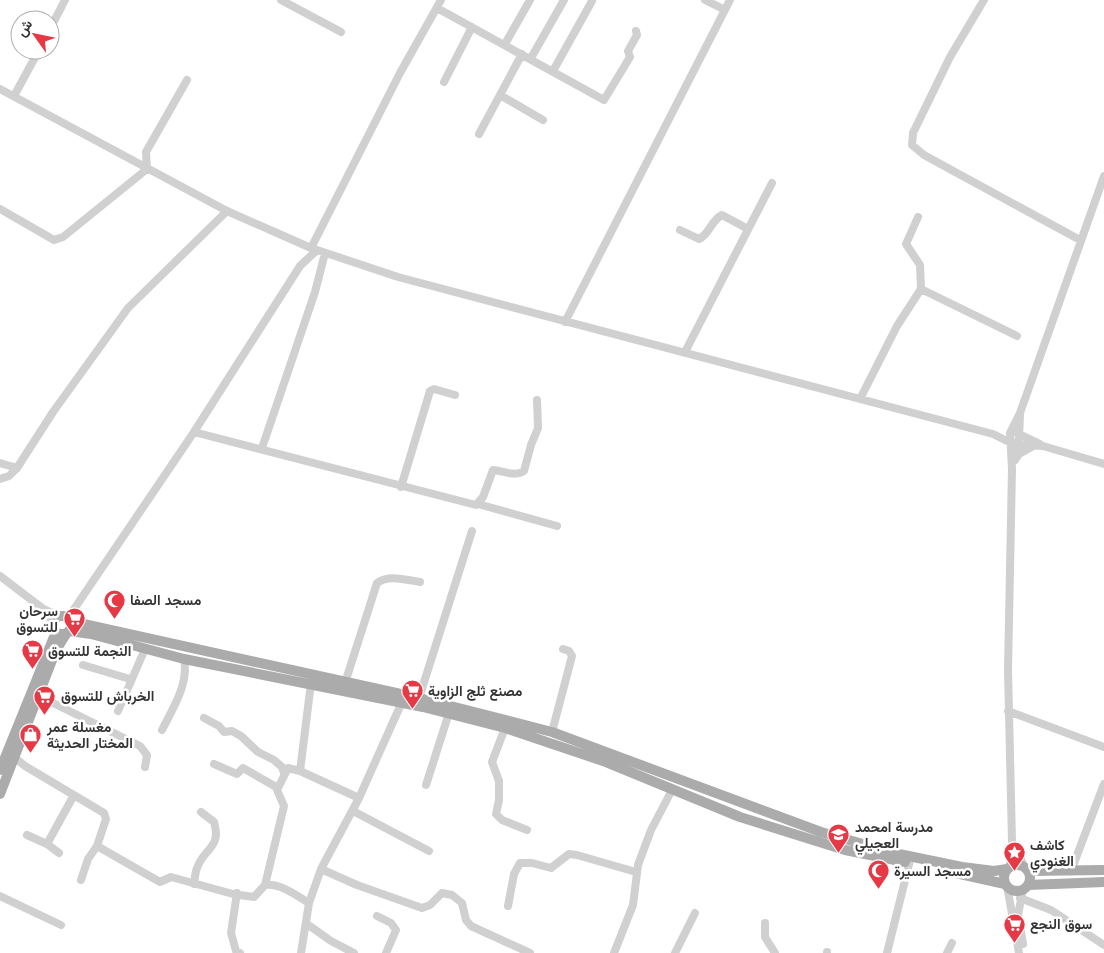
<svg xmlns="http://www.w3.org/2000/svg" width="1104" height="953" viewBox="0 0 1104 953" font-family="'Work Sans',Vazirmatn,sans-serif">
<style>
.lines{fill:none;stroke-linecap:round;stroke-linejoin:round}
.minor{stroke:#d0d0d0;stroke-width:8}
.major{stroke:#ababab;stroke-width:10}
.labels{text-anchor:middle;stroke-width:5;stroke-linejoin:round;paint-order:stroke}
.poi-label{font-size:14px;font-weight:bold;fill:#333;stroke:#fff;text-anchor:start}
</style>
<rect width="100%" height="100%" fill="#fff"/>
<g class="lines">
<path class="minor" d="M281 0 341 32
M705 0 725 10
M984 0 950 57 913 133 912 145 924 155 1080 240
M437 8 604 100 630 57 628 51 637 35 636 31
M50 29 65 0
M505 44 530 0
M531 58 564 0
M553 71 592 1
M444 82 472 27
M0 89 227 211 311 248 398 277 993 434 1013 444 1043 446 1104 464
M500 95 543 120
M14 96 39 50
M479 134 522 54
M0 209 54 240 63 237 147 169 146 152 187 80
M918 217 906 244 920 265 921 289
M680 230 699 239C710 234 711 220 722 215L748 229
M311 248 400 73 441 0
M565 322 730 0
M685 352 772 183
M860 399 897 326 921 289 1017 336
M194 432 476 505 483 497 493 470C503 471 515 477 524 471L531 445 538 428 537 400
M1017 433 1040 444
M262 448 315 292 325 253
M1014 460 1019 438 1020 415
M1015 460 1019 454 1035 445
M0 463 17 468
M0 479 9 476 17 468 53 412 128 308 227 211
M401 487 430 391 434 389 455 395
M478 504 557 526
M0 576 46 611 53 624
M46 610 60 617
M68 618 194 432 300 266 317 250
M83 665 130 679
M311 683 300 771 359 798
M345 683 377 583C388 574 407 580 420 582
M39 696 140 746 147 755 145 767
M419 698 472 531
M118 711 145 649
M1008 711 1104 747
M204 718 219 726 224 732 232 731 241 736 258 752 274 760 282 767 284 773
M505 728 492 762 499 781V800L496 814 502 820 527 830
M162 730C173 708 189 684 184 659
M552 732 572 656 569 651 563 649
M13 756 25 766 104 813 106 819 97 846 160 882 171 877 233 894 254 897 265 885C280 883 296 895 309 903
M214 764 237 774 243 768 278 788
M426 785 449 713
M353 811 429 851
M27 835 47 844 74 795
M47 844 59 853
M1014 845 1025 868
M1010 867 1012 841 1008 670 1012 469 1010 433 1020 413 1104 176
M321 869 357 885 422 908 430 905 442 893 452 895 462 903 466 920 471 926 530 953
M1071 871 1104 784
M81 880 88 859 97 846
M194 884C195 878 195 873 197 868 204 848 222 848 214 822L201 812
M265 885 284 806 277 790 288 768 300 771
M1007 886 1019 953
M237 893 231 933 236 951 240 953
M0 896 61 925
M1020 898 1051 910 1104 945
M508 906 514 874 520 863H532L551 868 569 854 577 855 636 872
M377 916 391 923 396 930 386 953
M765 923V937L775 953
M307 924 331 941 354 953
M1023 944 1018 915 1023 889
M301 953 309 903 321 869 359 798 402 702
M614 953 633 905 638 865 651 830 672 790
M675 953 695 913
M827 953V952
M887 953 911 856
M947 953 952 943"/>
<path class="major" d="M53 625a9 9 0 1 1 18 0a9 9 0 1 1-18 0Z
M70 621 419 698 552 732 821 832 894 853 962 867 994 871 1007 869
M69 631 91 634 184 659 423 707 505 728 606 762 740 817 845 850 905 862
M0 770 56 632
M0 794 56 650 66 634
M1004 878a13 13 0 1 1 26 0a13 13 0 1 1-26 0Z
M1028 871 1104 870
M951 872 1005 884
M1028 885 1104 882"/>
</g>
<defs>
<symbol id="mosque-pin" viewBox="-11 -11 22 30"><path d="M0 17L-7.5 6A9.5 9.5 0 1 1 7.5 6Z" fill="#e63946" stroke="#fff"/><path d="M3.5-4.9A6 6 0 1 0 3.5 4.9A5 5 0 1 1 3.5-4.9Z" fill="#fff"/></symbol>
<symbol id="supermarket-pin" viewBox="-11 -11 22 30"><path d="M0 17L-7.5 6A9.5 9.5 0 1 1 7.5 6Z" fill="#e63946" stroke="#fff"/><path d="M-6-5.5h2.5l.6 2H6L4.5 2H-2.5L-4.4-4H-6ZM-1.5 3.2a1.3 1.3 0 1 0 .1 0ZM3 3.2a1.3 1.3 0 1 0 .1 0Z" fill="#fff"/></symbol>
<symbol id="shop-pin" viewBox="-11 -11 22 30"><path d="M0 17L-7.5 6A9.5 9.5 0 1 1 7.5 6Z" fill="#e63946" stroke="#fff"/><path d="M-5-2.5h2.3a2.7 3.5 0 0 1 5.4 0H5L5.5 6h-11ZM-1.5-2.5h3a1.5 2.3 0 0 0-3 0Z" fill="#fff"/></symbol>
<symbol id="school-pin" viewBox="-11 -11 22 30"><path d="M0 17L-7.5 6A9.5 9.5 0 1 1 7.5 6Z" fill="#e63946" stroke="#fff"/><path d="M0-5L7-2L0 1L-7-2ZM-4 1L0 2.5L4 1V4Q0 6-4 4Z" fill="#fff"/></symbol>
<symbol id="sight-pin" viewBox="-11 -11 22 30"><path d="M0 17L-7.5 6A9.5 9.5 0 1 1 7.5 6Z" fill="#e63946" stroke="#fff"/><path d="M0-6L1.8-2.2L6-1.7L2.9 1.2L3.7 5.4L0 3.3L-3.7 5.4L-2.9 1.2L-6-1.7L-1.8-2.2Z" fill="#fff"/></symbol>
</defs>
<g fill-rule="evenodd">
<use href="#mosque-pin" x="102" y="588" width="25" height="34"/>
<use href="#supermarket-pin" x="62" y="606" width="25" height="34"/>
<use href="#supermarket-pin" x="20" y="638" width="25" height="34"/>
<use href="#supermarket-pin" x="400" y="678" width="25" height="34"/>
<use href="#supermarket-pin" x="32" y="684" width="25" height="34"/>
<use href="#shop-pin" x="18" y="722" width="25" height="34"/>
<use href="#school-pin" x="826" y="822" width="25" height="34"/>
<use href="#sight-pin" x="1002" y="840" width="25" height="34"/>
<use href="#mosque-pin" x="866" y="858" width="25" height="34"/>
<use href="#supermarket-pin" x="1002" y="912" width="25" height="34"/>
</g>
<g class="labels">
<g class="poi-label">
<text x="130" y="605">مسجد الصفا</text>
<text x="58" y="616" text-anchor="end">سرحان<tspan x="58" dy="16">للتسوق</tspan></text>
<text x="48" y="656">النجمة للتسوق</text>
<text x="428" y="696">مصنع ثلج الزاوية</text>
<text x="61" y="701">الخرباش للتسوق</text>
<text x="47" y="732">مغسلة عمر<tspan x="47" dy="16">المختار الحديثة</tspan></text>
<text x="855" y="832">مدرسة امحمد<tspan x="855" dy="16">العجيلي</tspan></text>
<text x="1030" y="850">كاشف<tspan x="1030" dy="16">الغنودي</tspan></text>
<text x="894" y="876">مسجد السيرة</text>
<text x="1030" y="929">سوق النجع</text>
</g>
</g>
<g transform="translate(35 35) rotate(303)"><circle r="24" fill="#ffffff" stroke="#adadad"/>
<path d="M0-4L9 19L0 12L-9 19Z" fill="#e63946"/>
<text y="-8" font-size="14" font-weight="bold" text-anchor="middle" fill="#333333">ش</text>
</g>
</svg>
